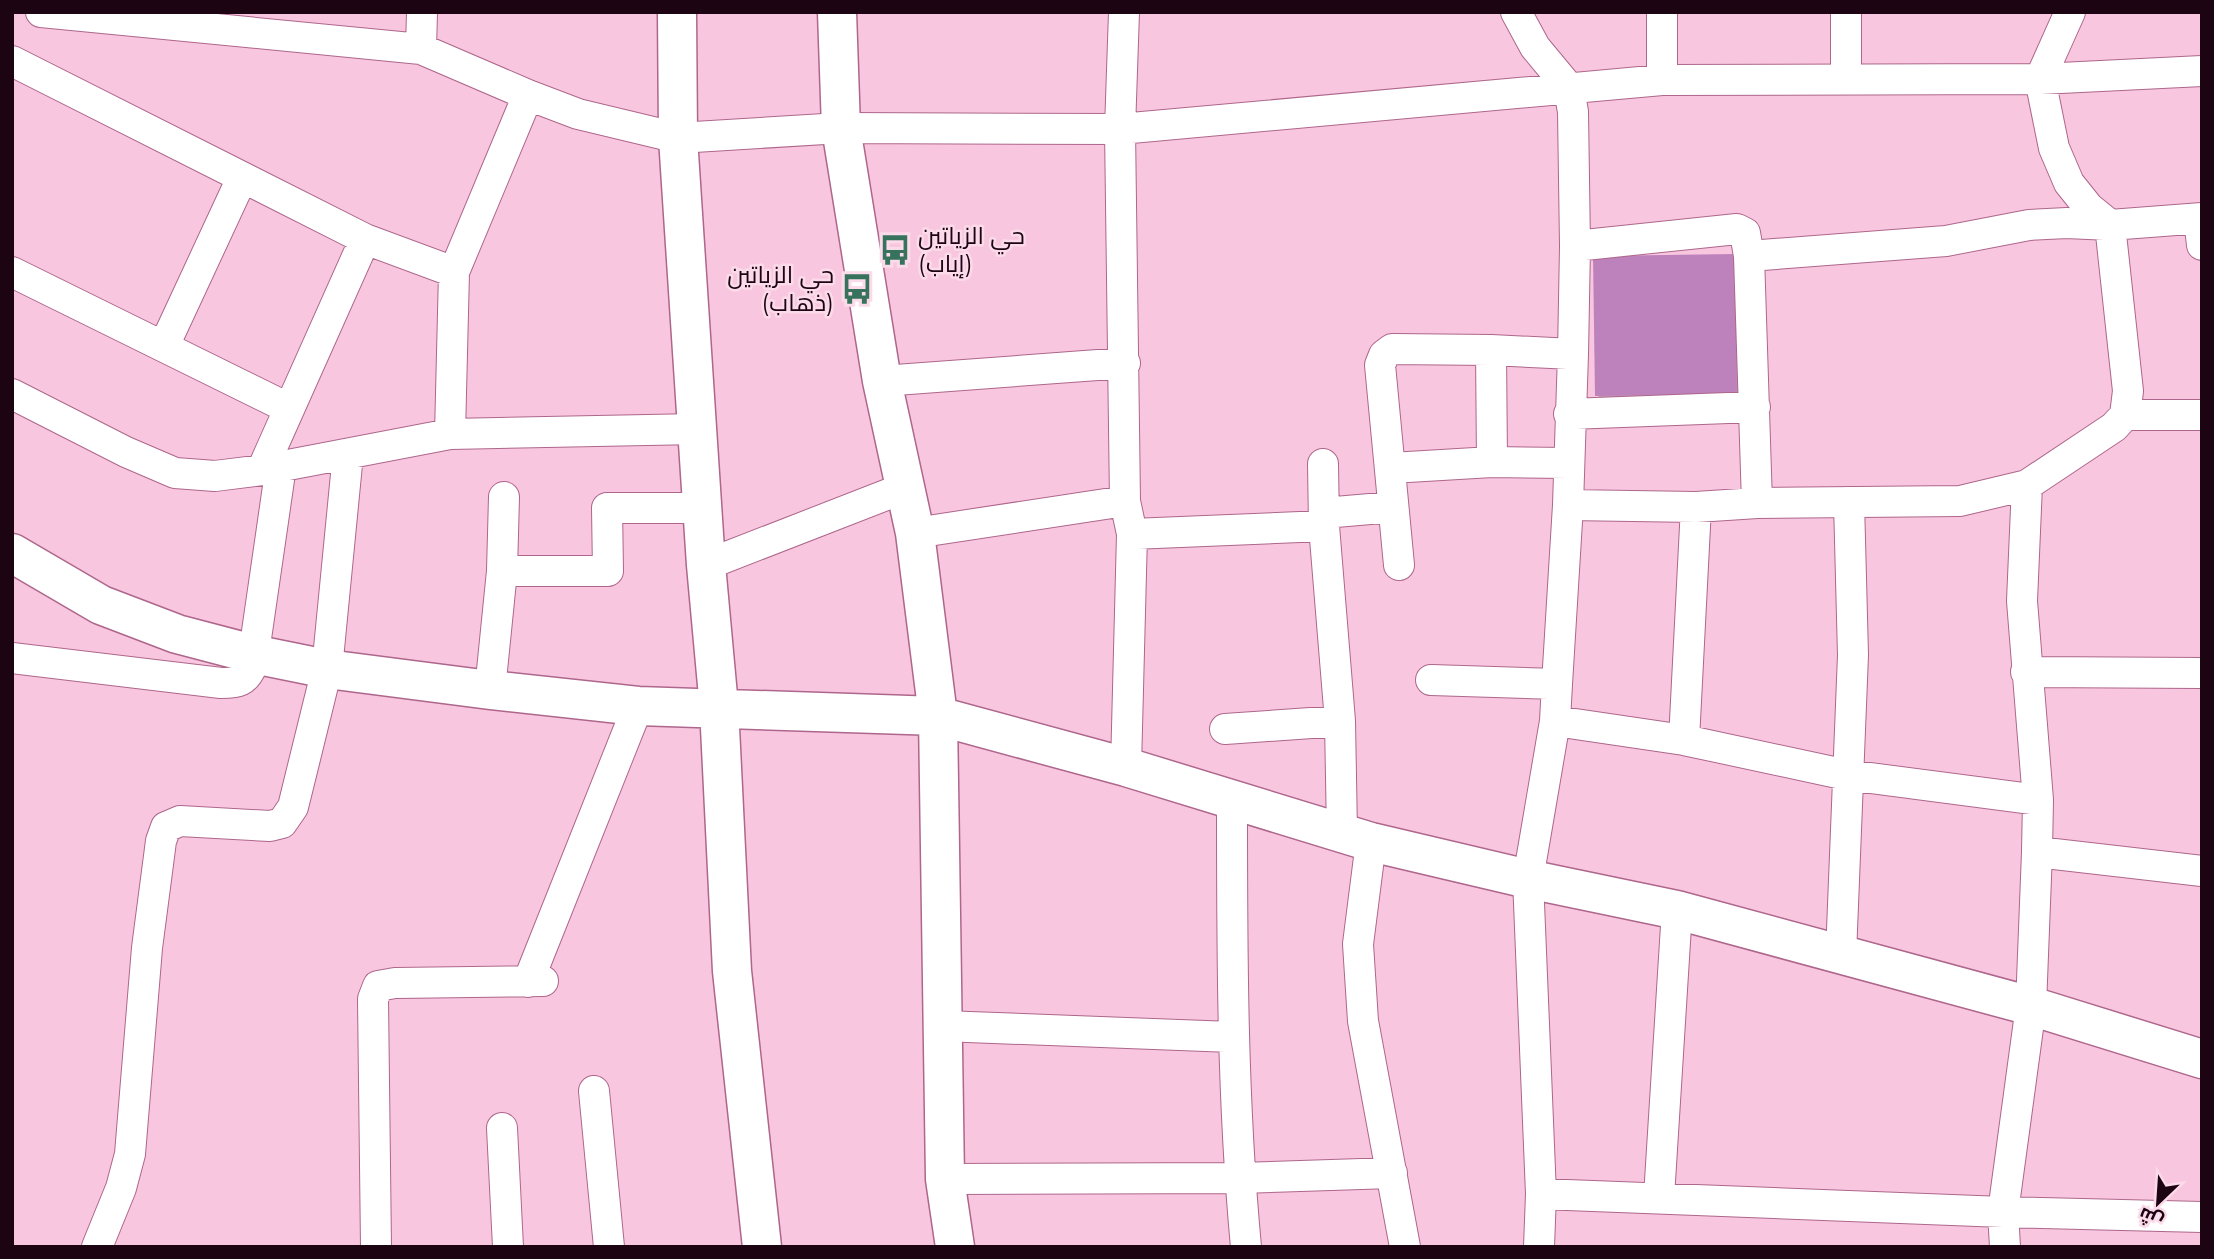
<svg xmlns="http://www.w3.org/2000/svg" width="2214" height="1259" viewBox="0 0 2214 1259" font-family="Montserrat,Cairo,sans-serif">
<style>
.shadow{fill:#0003}
.building{fill:#bd82bb}
.lines{fill:none;stroke-linecap:round;stroke-linejoin:round}
.street-casing{stroke:#ae668c;stroke-width:32}
.secondary-casing{stroke:#ae668c;stroke-width:41}
.street{stroke:#fff;stroke-width:30}
.secondary{stroke:#fff;stroke-width:38}
.labels{text-anchor:middle;stroke-width:5;stroke-linejoin:round;paint-order:stroke}
.poi-label{font-size:24px;fill:#1d0412;stroke:#fbdae9;text-anchor:start}
</style>
<rect width="100%" height="100%" fill="#f8c7df"/>
<path class="shadow" d="M1734 256 1762 419 1623 421 1597 395Z"/>
<path class="building" d="M1735 254 1737 394 1595 396 1593 256Z"/>
<g class="lines">
<defs>
<path id="street" d="M41 12 421 49 528 95 578 114 678 138 841 128 1120 129 1662 80 2040 79 2202 71
M1124 12 1120 129 1125 501 1132 534 1126 767
M1516 12 1535 47 1569 88 1573 112 1575 246 1573 354 1568 505 1557 684 1555 721 1528 879 1541 1194 1539 1247
M1662 12V80
M421 49 422 12
M12 61 365 239 454 272
M1846 79V12
M2199 219 2202 245
M1575 246 1737 229 1745 233 1749 256 1757 503
M1749 256 1946 241 2029 225 2067 223 2110 225 2202 218
M12 272 288 408
M164 346 242 178
M1491 350 1492 462
M882 381 1125 363
M12 394 126 452 175 473 215 476 262 470 450 434 698 429
M1569 414 1755 407
M2125 415H2202
M450 434 454 272 528 95
M1323 464 1324 526 1340 721 1342 833
M1391 468 1492 462 1568 463
M262 470 365 239
M1568 505 1696 507 1757 503 1960 501 2027 485
M1324 513 1393 507
M915 533 1125 501
M1132 534 1324 526
M706 565 904 488
M1399 565 1380 365 1384 355 1392 349 1491 350 1573 354
M502 571H608L607 508H703
M12 658 221 683C238 683 245 682 252 666L281 466
M2026 672 2202 673
M1431 680 1557 684
M490 690 502 571 504 497
M1555 721 1684 740 1847 775 2038 800
M1225 729 1340 721
M1684 740 1696 507
M1232 800C1232 949 1232 1098 1246 1247
M1371 842 1358 944 1363 1021 1405 1247
M2037 852 2202 871
M1841 955 1853 655 1849 502
M528 982 638 706
M942 1026 1232 1037
M594 1091 609 1247
M502 1128 508 1247
M945 1179 1239 1178 1392 1173
M1541 1194 2003 1212 2202 1217
M1659 1197 1677 910
M97 1247 121 1188 130 1154 147 948 161 841 166 827 180 821 270 826 282 823 293 807 327 669 348 454
M376 1247 373 999 378 986 395 983 543 981
M2005 1247 2003 1212 2031 1006 2037 852 2038 800 2022 601 2027 485 2114 427 2125 415 2128 391 2110 225 2089 208 2069 183 2054 148 2040 79 2070 12"/>
<path id="secondary" d="M677 12 678 138 706 565 719 707 732 971 762 1247
M837 12 841 128 882 381 915 533 938 716 945 1179 955 1247
M12 553 101 605 177 634 253 654 327 669 490 690 638 706 938 716 1126 767 1371 842 1528 879 1677 910 2031 1006 2202 1059"/>
</defs>
<use href="#street" class="street-casing"/>
<use href="#secondary" class="secondary-casing"/>
<use href="#street" class="street"/>
<use href="#secondary" class="secondary"/>
</g>
<defs>
<symbol id="bus-bare" viewBox="-9 -9 18 18"><path d="M-5-6H5V4H4V6H2V4H-2V6H-4V4H-5ZM-3.5-4V0h7V-4ZM-3.5 1.2v1.5H-2V1.2ZM2 1.2v1.5H3.5V1.2Z" fill="#37725d" stroke="#fbdae9" stroke-width="2.5" paint-order="stroke"/></symbol>
</defs>
<g fill-rule="evenodd">
<use href="#bus-bare" x="873" y="228" width="44" height="44"/>
<use href="#bus-bare" x="835" y="267" width="44" height="44"/>
</g>
<g class="labels">
<g class="poi-label">
<text x="918" y="244">حي الزياتين<tspan x="918" dy="28">(إياب)</tspan></text>
<text x="834" y="283" text-anchor="end">حي الزياتين<tspan x="834" dy="28">(ذهاب)</tspan></text>
</g>
</g>
<rect width="2214" height="1259" fill="none" stroke="#1d0412" stroke-width="28"/>
<g transform="translate(2158 1203) rotate(205)" stroke="#fbdae9" stroke-width="5" paint-order="stroke">
<path d="M0-5L12 26L0 18L-12 26Z" fill="#1d0412"/>
<text y="-10" font-size="19" font-weight="bold" text-anchor="middle" fill="#1d0412">ش</text>
</g>
</svg>
